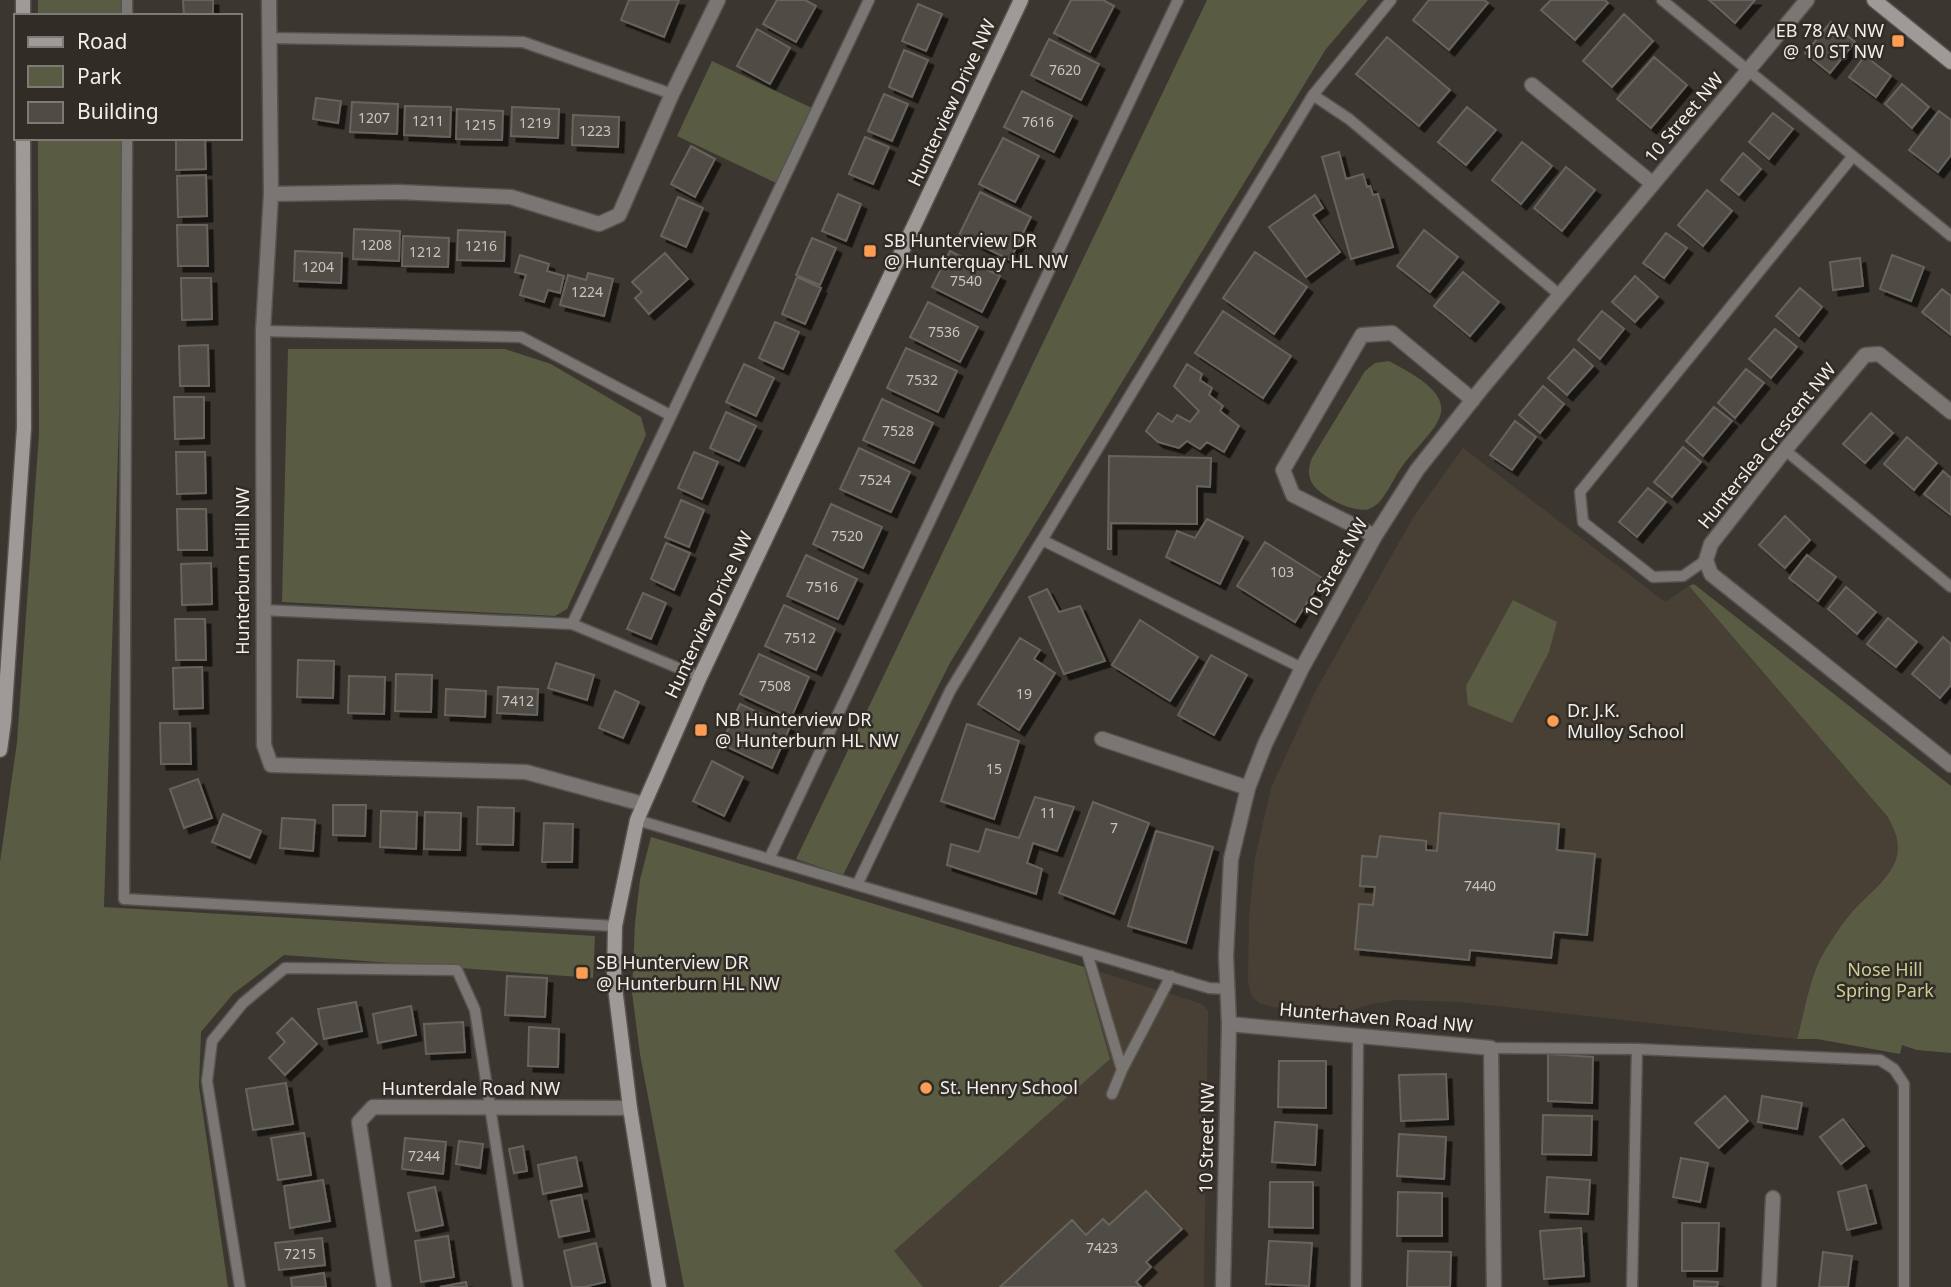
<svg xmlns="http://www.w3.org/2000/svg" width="1951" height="1287" viewBox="0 0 1951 1287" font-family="'Noto Sans',sans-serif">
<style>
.built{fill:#484035}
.green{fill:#595b43}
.building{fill:#504b45;stroke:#69635d;stroke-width:2;filter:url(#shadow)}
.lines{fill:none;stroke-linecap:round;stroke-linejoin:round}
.lane-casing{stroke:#58534e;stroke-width:13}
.street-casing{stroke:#58534e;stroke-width:17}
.secondary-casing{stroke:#58534e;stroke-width:17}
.lane{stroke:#7a7674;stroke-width:10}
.street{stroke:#7a7674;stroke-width:14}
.secondary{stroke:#9f9997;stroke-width:14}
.poi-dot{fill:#fd9d54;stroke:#312c26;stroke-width:2.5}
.labels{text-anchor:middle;stroke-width:5;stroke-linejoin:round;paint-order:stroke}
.number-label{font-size:14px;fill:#c9c5c2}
.poi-label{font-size:18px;fill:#f1eeeb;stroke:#312c26;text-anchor:start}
.street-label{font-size:18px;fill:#f1eeeb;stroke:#312c26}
.park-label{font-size:18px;fill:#cbcf94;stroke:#312c26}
</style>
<defs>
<filter id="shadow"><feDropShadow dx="5.5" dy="5.5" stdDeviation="0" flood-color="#0009"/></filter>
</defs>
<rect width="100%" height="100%" fill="#3b3630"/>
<path class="built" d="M1463 448 1665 602 1689 586 1887 816 1896 830 1899 843 1898 855 1891 872 1875 888 1823 953 1813 977 1797 1039 1460 1002 1397 1000 1371 1004 1344 1013 1272 1007 1259 1003 1251 995 1248 981 1249 917 1255 858 1271 788 1315 692 1393 553 1414 516Z
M651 837 1084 967 1202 1004 1208 1011 1204 1287H684L640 1054 632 992 635 923 640 880Z"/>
<path class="green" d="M38 0H124V16H38Z
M1207 0H1368L1326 49 950 663 843 875 796 859Z
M712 61 812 108 776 183 677 136Z
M38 138H125V223L104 907 595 936 593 978 284 955 233 994 201 1032 199 1086 228 1287H0V862L17 742 39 434Z
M288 349H505L551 364 641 417 646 435 567 609 555 616 282 602Z
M1389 361C1408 372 1454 392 1438 421 1431 435 1411 453 1401 468 1392 480 1384 504 1369 509 1355 514 1319 496 1312 483 1307 474 1309 466 1312 458L1365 371 1375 363Z
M1694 584 1951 786V1053L1917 1050 1902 1045 1900 1054 1817 1039H1797C1805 1011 1809 978 1824 952 1831 941 1839 928 1848 917 1876 883 1918 865 1887 816L1689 586Z
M1513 600 1557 622 1549 652 1512 723 1468 705 1466 686Z
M651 837 1084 967 1110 1059 894 1251 923 1287H684L640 1054 632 992 635 923 640 880Z"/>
<path class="building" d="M183 0H213V16H184Z
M629 0H679L664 37 621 20Z
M777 0H805L816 6 796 42 763 24Z
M1071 0H1103L1114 6 1090 52 1054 33Z
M1429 0H1484L1488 3 1449 50 1413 20Z
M1551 0H1605L1608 3 1575 40 1541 10Z
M1709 0H1755L1735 23Z
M918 4 942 14 926 51 902 41Z
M1624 14 1653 41 1612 87 1583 61Z
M1831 22 1855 42 1830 73 1805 53Z
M757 29 790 48 770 84 737 66Z
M1387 37 1450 90 1419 126 1356 74Z
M1049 39 1099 64 1081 100 1031 75Z
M904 50 928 60 912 97 889 87Z
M1865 56 1891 76 1876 97 1849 77Z
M1654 57 1687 85 1651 128 1617 99Z
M1902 84 1929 107 1912 128 1885 104Z
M1022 91 1072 116 1054 152 1004 127Z
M884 94 908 104 892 141 868 131Z
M316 98 341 101 338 123 313 119Z
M352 102 398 104 397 134 350 132Z
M405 106 451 107 450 137 404 135Z
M512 107 559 109 558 138 511 136Z
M1467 107 1496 130 1466 165 1438 142Z
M457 109 503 111 502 140 456 139Z
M1939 111 1951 120V155L1938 172 1909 150Z
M1773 113 1793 129 1769 159 1749 142Z
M573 115 619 117 618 147 572 145Z
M865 137 889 147 873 184 849 174Z
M176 138H205L206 169 176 170Z
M1003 138 1039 156 1015 202 979 184Z
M1522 142 1552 166 1521 204 1492 180Z
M691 146 715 159 695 197 671 184Z
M1339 152 1346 179 1363 174 1367 187 1370 186 1373 195 1378 194 1393 247 1351 259 1322 157Z
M1743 153 1761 169 1739 195 1721 180Z
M1566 167 1595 190 1562 231 1534 208Z
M206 175 207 216 178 217 177 176Z
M1707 190 1732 211 1703 246 1678 225Z
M980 192 1031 217 1010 260 959 235Z
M838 194 861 204 846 241 822 231Z
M1315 195 1323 208 1313 215 1340 252 1306 277 1269 227Z
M678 197 703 208 686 247 661 236Z
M177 225H207L208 266H178Z
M354 229 400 231 399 261 353 259Z
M458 230 505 232 504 261 457 260Z
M1424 230 1458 257 1430 292 1397 266Z
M1666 233 1687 248 1664 278 1643 263Z
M403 236 449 238 448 267 402 266Z
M812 238 836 248 820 285 796 275Z
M295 251 342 253 341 283 294 281Z
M950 251 1000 276 982 312 932 287Z
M1255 252 1307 287 1274 334 1223 298Z
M665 253 688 279 649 314 635 298 642 292 632 282Z
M520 255 549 264 547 271 564 276 560 293 548 290 544 302 520 295 526 275 515 272Z
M1892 255 1924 267 1911 301 1880 289Z
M1860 258 1863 286 1833 290 1830 262Z
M1463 272 1499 302 1470 336 1434 306Z
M588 273 613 279 604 316 560 305 568 275 586 280Z
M1635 276 1658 297 1635 322 1612 302Z
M797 277 821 288 805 324 782 314Z
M181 278H211L212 319 182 320Z
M1800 288 1822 307 1799 336 1776 316Z
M1942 289 1951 296V335L1922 312Z
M928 302 978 327 960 362 910 337Z
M1223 311 1291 356 1263 398 1195 353Z
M1602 311 1624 329 1600 359 1578 340Z
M775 322 799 332 783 369 759 358Z
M1775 329 1797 347 1771 378 1749 359Z
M208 345 209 386H180L179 346Z
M906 348 957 371 938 412 887 388Z
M1574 349 1593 366 1567 395 1548 378Z
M744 364 774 378 756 416 726 402Z
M1187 364 1202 374 1200 380 1212 388 1209 395 1223 406 1220 411 1239 426 1224 452 1207 442 1200 449 1187 441 1179 448 1158 442 1146 431 1158 413 1172 422 1177 415 1190 422 1199 411 1174 386Z
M1746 369 1764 383 1735 418 1718 403Z
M1543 386 1564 404 1540 433 1519 415Z
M174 397H204V438L175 439Z
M882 399 933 423 914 463 863 440Z
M1714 407 1732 421 1703 456 1686 441Z
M726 412 756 426 739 461 710 448Z
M1871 413 1893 433 1865 463 1843 444Z
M1515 421 1536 437 1512 470 1490 455Z
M1907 437 1937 463 1914 490 1884 464Z
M1683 447 1701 462 1672 497 1654 482Z
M859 448 910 472 891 512 840 489Z
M176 452H205L206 493 177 494Z
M694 452 718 462 702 499 678 488Z
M1109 456 1211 458 1210 487 1197 486V524L1111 523V549H1108Z
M1943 471 1951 478V515L1924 494Z
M1648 488 1666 502 1637 537 1619 522Z
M681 500 704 510 689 547 665 537Z
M831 504 882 527 863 568 813 544Z
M177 509H206L207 550H178Z
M1785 516 1810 540 1785 568 1759 545Z
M1207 519 1243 537 1220 584 1166 557 1177 531 1195 538Z
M1265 542 1322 578 1295 622 1237 586Z
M666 543 690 553 674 590 651 579Z
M806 555 857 579 838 619 787 596Z
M1807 555 1836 577 1818 601 1789 578Z
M211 563 212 604 182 605 181 564Z
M1846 587 1876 612 1857 634 1828 609Z
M1047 589 1059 612 1080 606 1105 661 1064 674 1029 597Z
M643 593 666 603 651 639 627 629Z
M784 605 835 629 816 670 765 646Z
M1888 618 1917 642 1896 667 1867 644Z
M175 619H205L206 660H176Z
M1140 620 1198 657 1170 701 1112 665Z
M1943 637 1951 644V685L1940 698 1912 674Z
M1020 638 1040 650 1034 659 1055 673 1019 730 978 704Z
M759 654 809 677 791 718 740 694Z
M1211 655 1247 675 1214 735 1178 715Z
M298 660 334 661 333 698 297 697Z
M556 663 594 675 587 700 548 688Z
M202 667 203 708 174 709 173 668Z
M396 674 432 675 431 712 395 711Z
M349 676 385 677 384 714 348 713Z
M498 687 538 689 537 715 497 713Z
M446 689 486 691 485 717 445 715Z
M615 691 639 702 623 738 599 728Z
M740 704 790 727 772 768 721 744Z
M160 723H190L191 764H161Z
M967 724 1019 741 994 819 941 801Z
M712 761 743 777 724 816 693 801Z
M198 779 212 818 184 828 170 789Z
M1035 797 1074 807 1057 851 1033 843 1027 863 1042 869 1036 894 947 865 951 844 979 852 986 829 1019 838Z
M1093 802 1149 823 1114 914 1059 893Z
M333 805H366L365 836 333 835Z
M478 807 514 808 513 845 477 844Z
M381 811 417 812 416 849 380 847Z
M425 812 461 813 460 850 424 849Z
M1440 813 1559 824 1557 850 1595 854 1587 935 1554 932 1551 958 1470 950 1469 960 1355 949 1359 904 1373 905 1375 887 1360 886 1362 856 1377 857 1380 836 1426 841V850L1437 851Z
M223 814 261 831 250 858 212 842Z
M282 818 315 820 313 851 280 848Z
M544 823 573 824 572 862H542Z
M1156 831 1213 847 1186 943 1128 926Z
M507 976 547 978 545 1017 505 1015Z
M356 1002 362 1031 324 1039 318 1009Z
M411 1006 416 1035 378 1043 373 1014Z
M292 1018 317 1044 285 1075 269 1058 285 1042 277 1033Z
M463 1022 465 1052 426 1054 424 1024Z
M529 1027 559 1029 558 1067 528 1066Z
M1548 1054 1593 1057 1592 1103 1548 1101Z
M1279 1061H1326V1108L1278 1107Z
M1446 1074 1448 1119 1401 1121 1399 1075Z
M286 1083 293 1124 253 1130 246 1089Z
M1725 1096 1748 1121 1719 1148 1695 1123Z
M1762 1096 1802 1103 1797 1129 1758 1122Z
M1543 1115 1592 1116 1591 1155 1542 1154Z
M1843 1119 1864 1146 1841 1164 1820 1137Z
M1275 1122 1317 1125 1315 1165 1272 1162Z
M304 1133 311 1175 278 1180 271 1138Z
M1399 1134 1446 1137 1444 1179 1397 1176Z
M405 1138 446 1142 443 1174 402 1169Z
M459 1141 483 1144 480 1168 456 1164Z
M523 1146 527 1171 514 1173 509 1149Z
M576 1157 582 1186 543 1194 538 1165Z
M1681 1158 1708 1163 1700 1202 1673 1197Z
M1547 1177 1590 1180 1588 1214 1545 1212Z
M323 1180 330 1221 290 1228 284 1186Z
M1270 1182H1313V1228L1269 1227Z
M1866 1185 1876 1223 1847 1230 1838 1192Z
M435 1187 443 1225 416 1231 408 1193Z
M1146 1191 1182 1229 1146 1262 1151 1267 1136 1282 1141 1287H1000L1072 1220 1086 1235 1103 1219 1109 1225Z
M1398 1192 1442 1193V1236H1397Z
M581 1195 589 1231 559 1237 551 1201Z
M1682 1223H1719L1717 1271H1682Z
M1581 1228 1584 1276 1544 1279 1540 1231Z
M448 1236 454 1277 421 1282 415 1241Z
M322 1238 325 1265 279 1270 275 1243Z
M1269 1241 1312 1243 1309 1286 1266 1284Z
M596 1243 605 1282 584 1287H572L564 1251Z
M1408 1251 1451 1252 1450 1287H1407Z
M1823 1252 1852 1256 1848 1287H1819Z
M324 1273 326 1287H292L291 1278Z
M1694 1281 1718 1282 1717 1287H1694Z
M466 1282 467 1287H440Z"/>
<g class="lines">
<defs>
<path id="lane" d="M1662 0 1853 156 1580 492 1583 522 1653 577 1683 576 1706 560
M127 16V0
M269 38 523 42 672 94
M1313 95 1349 119 1560 295
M127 138 124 899 615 926
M1853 156 1951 236
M263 331 521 337 670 415
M1785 450 1951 587
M1042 540 1302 668
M262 610 572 624 700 677
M572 624 869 0
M637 820 857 885
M769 859 1178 0
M1087 953 1122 1070
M1227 989 1209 988 857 885 950 691 1313 95 1391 0
M1491 1048 1637 1049 1880 1060 1894 1069 1904 1084V1287
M1112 1094 1122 1070 1171 976
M240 1287 207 1081 212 1041 243 1003 285 968 457 970 475 1010 518 1287
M1356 1287 1358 1036
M1632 1287 1637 1049"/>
<path id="street" d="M269 0 271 194 263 331 264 745 271 765 526 772 643 804
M1532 85 1653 184
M271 194 398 192 511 197 599 224 619 215 672 94 718 0
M1951 412 1879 354 1865 355 1785 450 1711 544 1706 560 1711 574 1951 765
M1375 536 1293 495 1283 470 1362 335 1392 333 1473 400
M1102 739 1248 788
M1229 1024 1491 1048 1494 1287
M384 1287 359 1122 373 1107 630 1108
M1223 1287 1229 1024 1226 956 1231 859 1248 788 1265 744 1302 668 1375 536 1417 470 1482 388 1807 0
M1769 1287 1773 1198"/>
<path id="secondary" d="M23 0V16
M1874 0 1951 62
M0 750 4 721 24 428 23 138
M659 1287 630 1108 614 979 615 926 637 820 700 677 1021 0"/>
</defs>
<use href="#lane" class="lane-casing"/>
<use href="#street" class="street-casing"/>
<use href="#secondary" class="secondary-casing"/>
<use href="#lane" class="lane"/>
<use href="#street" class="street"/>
<use href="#secondary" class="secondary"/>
</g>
<g class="poi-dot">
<rect x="1891" y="34" width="14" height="14" rx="3.5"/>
<rect x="863" y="244" width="14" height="14" rx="3.5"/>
<circle cx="1553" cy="721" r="7"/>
<rect x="694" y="723" width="14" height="14" rx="3.5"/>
<rect x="575" y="966" width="14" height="14" rx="3.5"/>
<circle cx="926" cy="1088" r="7"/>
</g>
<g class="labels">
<g class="number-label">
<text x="1065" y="75">7620</text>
<text x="374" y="123">1207</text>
<text x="428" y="126">1211</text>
<text x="1038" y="127">7616</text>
<text x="535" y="128">1219</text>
<text x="480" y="130">1215</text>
<text x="595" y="136">1223</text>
<text x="376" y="250">1208</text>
<text x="481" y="251">1216</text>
<text x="425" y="257">1212</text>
<text x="318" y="272">1204</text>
<text x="966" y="286">7540</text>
<text x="587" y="297">1224</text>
<text x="944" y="337">7536</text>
<text x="922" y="385">7532</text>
<text x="898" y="436">7528</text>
<text x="875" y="485">7524</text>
<text x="847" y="541">7520</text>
<text x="1282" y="577">103</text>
<text x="822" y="592">7516</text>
<text x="800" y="643">7512</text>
<text x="775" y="691">7508</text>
<text x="1024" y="699">19</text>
<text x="518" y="706">7412</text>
<text x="994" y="774">15</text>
<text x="1048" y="818">11</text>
<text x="1114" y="833">7</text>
<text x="1480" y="891">7440</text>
<text x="424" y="1161">7244</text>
<text x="1102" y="1253">7423</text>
<text x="300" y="1259">7215</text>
</g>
<g class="poi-label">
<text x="1884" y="37" text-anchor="end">EB 78 AV NW<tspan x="1884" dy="21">@ 10 ST NW</tspan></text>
<text x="884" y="247">SB Hunterview DR<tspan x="884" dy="21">@ Hunterquay HL NW</tspan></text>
<text x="1567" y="717">Dr. J.K.<tspan x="1567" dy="21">Mulloy School</tspan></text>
<text x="715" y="726">NB Hunterview DR<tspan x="715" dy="21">@ Hunterburn HL NW</tspan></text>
<text x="596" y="969">SB Hunterview DR<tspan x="596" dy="21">@ Hunterburn HL NW</tspan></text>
<text x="940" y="1094">St. Henry School</text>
</g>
<g class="street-label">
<text transform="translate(952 103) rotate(-65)" y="6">Hunterview Drive NW</text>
<text transform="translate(1684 118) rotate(-50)" y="6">10 Street NW</text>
<text transform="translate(1767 446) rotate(-51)" y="6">Hunterslea Crescent NW</text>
<text transform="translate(1336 568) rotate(-61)" y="6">10 Street NW</text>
<text transform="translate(243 571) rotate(-90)" y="6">Hunterburn Hill NW</text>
<text transform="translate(709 615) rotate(-65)" y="6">Hunterview Drive NW</text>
<text transform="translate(1376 1018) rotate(5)" y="6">Hunterhaven Road NW</text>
<text x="471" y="1095">Hunterdale Road NW</text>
<text transform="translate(1207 1138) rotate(-89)" y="6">10 Street NW</text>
</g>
<g class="park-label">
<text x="1885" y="976">Nose Hill<tspan x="1885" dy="21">Spring Park</tspan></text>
</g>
</g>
<rect x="14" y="14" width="228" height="126" fill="#312c26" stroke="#7e7a75" stroke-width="2"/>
<rect x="28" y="37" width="35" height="10" fill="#9f9997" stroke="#7e7a75" stroke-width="2"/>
<text x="77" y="49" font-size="21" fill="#f1eeeb">Road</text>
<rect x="28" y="66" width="35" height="21" fill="#595b43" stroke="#7e7a75" stroke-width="2"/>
<text x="77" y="84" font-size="21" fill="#f1eeeb">Park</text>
<rect x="28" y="102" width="35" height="21" fill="#504b45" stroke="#7e7a75" stroke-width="2"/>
<text x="77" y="119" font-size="21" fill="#f1eeeb">Building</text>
</svg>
